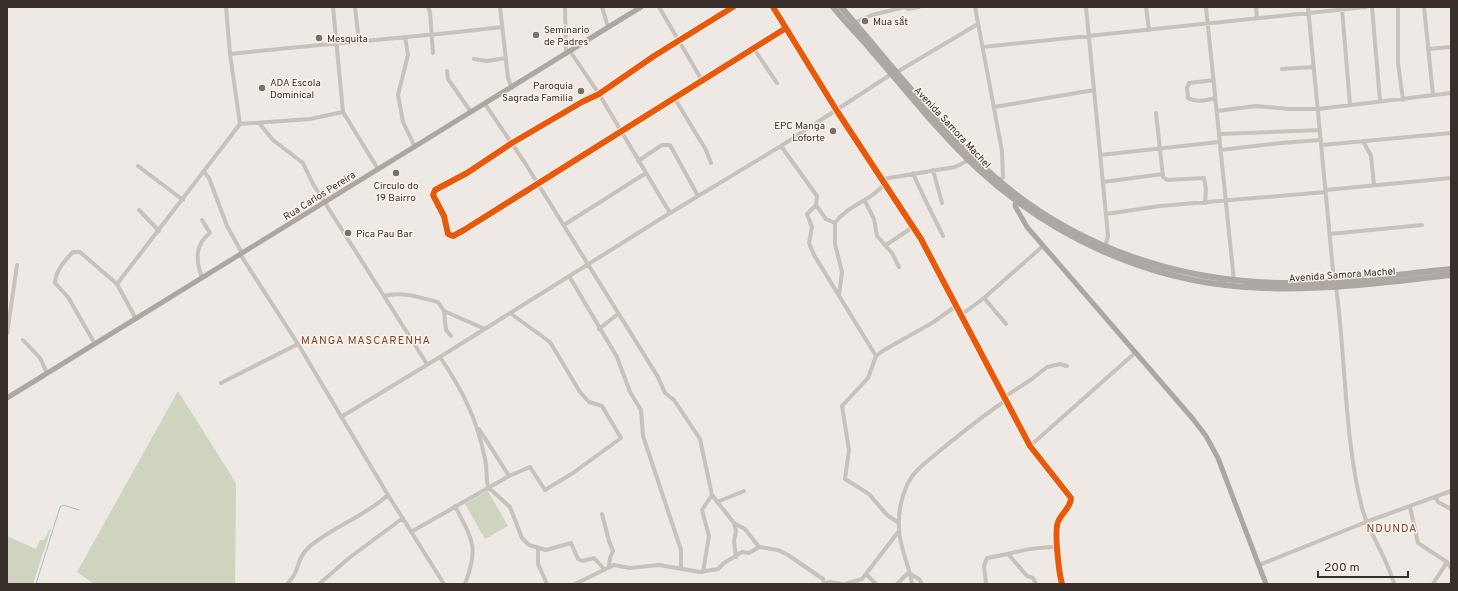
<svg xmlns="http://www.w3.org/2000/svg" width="1458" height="591" viewBox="0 0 1458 591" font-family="Overpass,sans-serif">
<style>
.green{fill:#cfd4be}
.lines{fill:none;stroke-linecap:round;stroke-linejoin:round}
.stream{stroke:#a0bfc0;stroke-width:1}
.minor{stroke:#c8c2bc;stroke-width:4}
.major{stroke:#ada6a1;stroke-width:5}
.highway{stroke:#ada8a3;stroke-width:6}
.cycleway-casing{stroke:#faf4ec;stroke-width:8}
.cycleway{stroke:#e8590c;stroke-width:6}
.poi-dot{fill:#78706b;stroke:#faf4ec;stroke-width:1.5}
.labels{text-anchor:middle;stroke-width:3;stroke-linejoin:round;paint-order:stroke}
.poi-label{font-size:10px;fill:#392f2a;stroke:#faf4ec;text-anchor:start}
.street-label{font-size:10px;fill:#392f2a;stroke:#faf4ec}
.neighbourhood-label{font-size:11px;letter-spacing:1px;fill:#873d24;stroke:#faf4ec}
</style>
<rect width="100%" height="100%" fill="#eee9e4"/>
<path class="green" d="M178 391 236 483 235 584H94L77 572Z
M488 491 508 526 485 539 465 504Z
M51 529 33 584H7V536L36 549 40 540H44L49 530Z"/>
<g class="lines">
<path class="stream" d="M36 584 60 507 63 505 79 510"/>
<path class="minor" d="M226 7 230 54 240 124
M333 7 343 112 378 169
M355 7 359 42
M428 7 430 12 433 53
M500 7 508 78 512 88
M565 7 566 54
M602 7 608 27
M659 7 703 82
M733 7 654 56 599 94 582 102 512 143 467 173 435 190 433 195 444 216 448 234 453 236 464 230 786 28
M773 7 837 111 921 239 1030 446 1071 498C1071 508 1061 513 1058 522 1054 532 1059 573 1062 584
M905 7 908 9 919 7
M975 7 1002 151 1003 177 1000 181
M1086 7 1108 236 1105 247
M1146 7 1149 30
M1206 7 1234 281
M1256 7 1257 18
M1308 7 1334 281
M1372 7 1380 101
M1398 7V63L1403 100
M1424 7 1433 95
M1342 9 1350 105
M854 23 872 15 905 7
M405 37 408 55 398 95 403 122 415 147
M983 47 1366 7
M754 49 777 83
M1428 49 1451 47
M570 51 599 94 670 213
M230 54C321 44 411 38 502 27
M474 59 487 61 506 58
M1282 69 1314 67
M447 71 448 79 471 112
M897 72 978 24
M1214 80 1189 83 1187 88 1188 98C1196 103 1207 100 1215 98
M675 99 706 150 711 163
M485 104 525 163 658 377 665 393 674 400 700 439 712 495 734 523 745 529 759 547 778 550 788 555 823 579 824 583
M994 107 1094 90
M1217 111 1256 106 1289 109H1318L1451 93
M1156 113 1163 177 1167 180 1204 178 1206 189 1205 203
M259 123 273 140 303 163 313 184 427 364
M1219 134 1320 130
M1363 141 1371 156 1374 185
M1322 145 1451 133
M781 146 817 196 816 205 807 214 812 227 809 243 814 255 876 356
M1220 150 1281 143 1321 140
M1100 155 1219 142
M638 161 662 145H670L698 196
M138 166 183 200
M933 170 942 203
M204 172 209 178 227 226 242 253
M913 173C922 195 933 215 943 236
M883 179 955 167 969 160
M1103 182 1163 174
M1326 190 1451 178
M865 201 874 219 877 236 892 253 899 267
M816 205 826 219 835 223
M139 210 159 231
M1106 214 1160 206 1326 192
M564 225 646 173
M1330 234 1422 225
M886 245 913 227
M240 254 298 344 388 495 444 584
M569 276 617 357 630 392 641 410 643 436 681 550V569
M202 278C196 261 194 245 210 233L202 220
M117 284 240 124 310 119 343 112
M1336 286C1346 360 1344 436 1362 508 1369 534 1387 557 1394 584
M839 295 842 272 835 244V223C847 205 872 201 885 183
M384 296C402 291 420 298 438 302L444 311
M984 298 1006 324
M961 315 984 298 1043 246
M599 329 618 314
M7 334 17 265
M451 336 446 330 444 311 485 329
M23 340 40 358 47 373
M95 344 68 297 55 283C55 272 65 260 73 252H80L117 284 136 319
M440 357C463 391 477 419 485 459 487 468 486 478 488 487L510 507 522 538 529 545 546 550 571 543 578 559 583 561 594 558 604 569
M221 383 298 344
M1003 398 1032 379 1047 367 1060 364 1067 366
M341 417 440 357 670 213 781 146 890 75
M1030 446 1136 352
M509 476 530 467 545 490 573 473 621 438 602 406 589 402 580 392 550 342 510 313
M1435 497 1438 502 1451 509
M717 502 744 491
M455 506C473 541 479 547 465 584
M1410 507 1418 543 1447 562 1451 568
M602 514 609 541 613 551 610 558 609 566
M734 523 736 531 734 541 736 557
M899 523 887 515 869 494 845 479 849 450 842 406 868 378 876 356 884 350 932 323 956 306
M411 532 509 476 479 429
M538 549V564L547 584
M1009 555 1027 576 1033 578 1036 584
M1259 565 1366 522 1451 491
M703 572 709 536 702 510 712 495
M909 573 919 579 922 584
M866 574 876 584
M287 584C301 571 295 560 308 548 332 527 364 517 388 495
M319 584 349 558 403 518
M575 584 614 565 630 568 659 565 700 572 718 569 724 563 742 552 749 553 759 547
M823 584 830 582 842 584
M845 584 862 579 899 531
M897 584 908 573
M912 584C910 567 899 547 899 528 898 512 902 492 911 478 917 468 928 461 937 453 959 435 981 417 1005 401
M986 584 984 566 987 558C1011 554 1033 546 1058 547
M1433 584 1447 562"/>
<path class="major" d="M1016 201 1015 206 1027 227 1193 419 1206 436 1218 458 1266 584
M7 398 641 7"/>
<path class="highway" d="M833 7C845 22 859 36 871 50 906 90 939 133 978 169 1051 236 1145 280 1245 287 1313 292 1383 283 1451 275
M841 7C889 62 935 122 989 172 1073 248 1182 284 1294 283 1347 283 1399 274 1451 269"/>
<defs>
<path id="cycleway" d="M733 7 654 56 599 94 582 102 512 143 467 173 435 190 433 195 444 216 448 234 453 236 464 230 786 28
M773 7 837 111 921 239 1030 446 1071 498C1071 508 1061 513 1058 522 1054 532 1059 573 1062 584"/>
</defs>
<use href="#cycleway" class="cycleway-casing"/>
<use href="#cycleway" class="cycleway"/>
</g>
<g class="poi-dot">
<circle cx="865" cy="21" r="4"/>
<circle cx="536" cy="35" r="4"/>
<circle cx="319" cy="38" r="4"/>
<circle cx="262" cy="88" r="4"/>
<circle cx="581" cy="91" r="4"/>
<circle cx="833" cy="131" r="4"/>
<circle cx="396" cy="173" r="4"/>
<circle cx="348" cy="233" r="4"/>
</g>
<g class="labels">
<g class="poi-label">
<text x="873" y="25">Mua sắt</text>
<text x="544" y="33">Seminario<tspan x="544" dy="12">de Padres</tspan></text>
<text x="327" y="42">Mesquita</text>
<text x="270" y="86">ADA Escola<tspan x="270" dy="12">Dominical</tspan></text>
<text x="573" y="89" text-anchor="end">Paroquia<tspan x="573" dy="12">Sagrada Familia</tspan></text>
<text x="825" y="129" text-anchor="end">EPC Manga<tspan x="825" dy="12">Loforte</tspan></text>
<text x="396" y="189" text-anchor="middle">Circulo do<tspan x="396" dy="12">19 Bairro</tspan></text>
<text x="356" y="237">Pica Pau Bar</text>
</g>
<g class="street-label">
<text transform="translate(953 127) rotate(47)" y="4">Avenida Samora Machel</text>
<text transform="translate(319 195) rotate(-32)" y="4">Rua Carlos Pereira</text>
<text transform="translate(1342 274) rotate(-4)" y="4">Avenida Samora Machel</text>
</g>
<g class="neighbourhood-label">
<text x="366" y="344">MANGA MASCARENHA</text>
<text x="1392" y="532">NDUNDA</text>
</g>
</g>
<rect width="1458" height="591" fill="none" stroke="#392f2a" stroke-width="16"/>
<path d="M1318 571v6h90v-6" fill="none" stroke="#392f2a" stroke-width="2"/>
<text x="1324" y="571" font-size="12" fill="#392f2a" stroke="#faf4ec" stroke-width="3" paint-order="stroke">200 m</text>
</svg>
